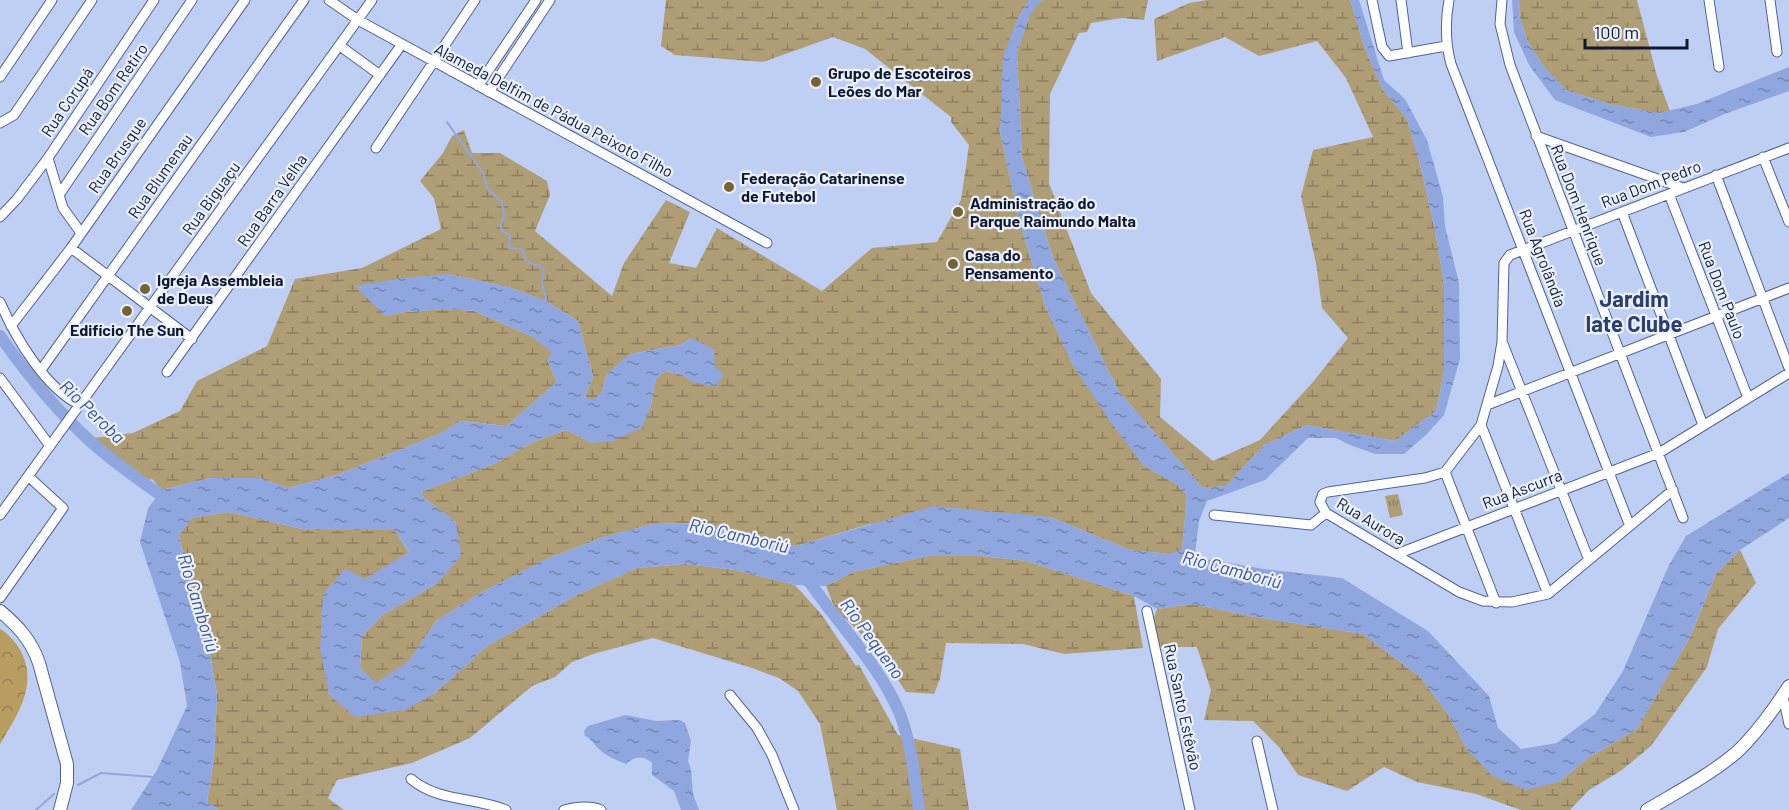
<svg xmlns="http://www.w3.org/2000/svg" width="1789" height="810" viewBox="0 0 1789 810" font-family="Barlow,sans-serif">
<style>
.grass{fill:url(#grass-tufts)}
.forest{fill:url(#forest-crowns)}
.wetland{fill:url(#wetland-marsh)}
.water{fill:url(#water-ripples)}
.lines{fill:none;stroke-linecap:round;stroke-linejoin:round}
.stream{stroke:#8fa7de;stroke-width:2}
.river{stroke:#8fa7de;stroke-width:12}
.minor-casing{stroke:#4d6398;stroke-width:11}
.major-casing{stroke:#4d6398;stroke-width:14}
.minor{stroke:#fff;stroke-width:9}
.major{stroke:#fff;stroke-width:12}
.poi-dot{fill:#776332;stroke:#ebf0fd;stroke-width:2}
.labels{text-anchor:middle;stroke-width:4.5;stroke-linejoin:round;paint-order:stroke}
.poi-label{font-size:16px;font-weight:bold;fill:#10192e;stroke:#ebf0fd;text-anchor:start}
.street-label{font-size:16px;fill:#10192e;stroke:#ebf0fd}
.water-label{font-size:18px;font-style:italic;fill:#395296;stroke:#ebf0fd}
.district-label{font-size:22px;font-weight:bold;fill:#2b3e70;stroke:#ebf0fd}
</style>
<defs>
<pattern id="grass-tufts" width="24" height="20" patternUnits="userSpaceOnUse" patternTransform="scale(1.5)"><rect width="24" height="20" fill="#af9d75"/><path d="M3 7l-1-3M5 7V3M7 7l1-3M15 17l-1-3M17 17v-4M19 17l1-3" fill="none" stroke="#8d7f60"/></pattern>
<pattern id="forest-crowns" width="20" height="18" patternUnits="userSpaceOnUse" patternTransform="scale(1.5)"><rect width="20" height="18" fill="#b89d60"/><path d="M2 6a3 3 0 1 1 6 0M12 15a3 3 0 1 1 6 0" fill="none" stroke="#947f50"/></pattern>
<pattern id="wetland-marsh" width="20" height="14" patternUnits="userSpaceOnUse" patternTransform="scale(1.5)"><rect width="20" height="14" fill="#af9d75"/><path d="M1 5h8M5 5V1M11 12h8M15 12V8" fill="none" stroke="#8d7f60"/></pattern>
<pattern id="water-ripples" width="26" height="14" patternUnits="userSpaceOnUse" patternTransform="scale(1.5)"><rect width="26" height="14" fill="#8fa7de"/><path d="M2 4q2-2 4 0t4 0M15 11q2-2 4 0t4 0" fill="none" stroke="#7387b4"/></pattern>
</defs>
<rect width="100%" height="100%" fill="#bfcff4"/>
<path class="grass" d="M1398 494 1403 515 1390 518 1385 496Z"/>
<path class="forest" d="M0 629C8 633 11 638 17 645 41 680 19 713 0 744Z"/>
<path class="wetland" d="M666 0H1029L1016 22 1000 132 1020 223 1046 308 1074 367 1144 466 1176 484 1187 495 1182 550 1170 554 1130 550 1050 517 870 524 796 546 700 523 652 524 601 538 549 558 482 592 436 621 409 661 376 684 360 667 362 637 381 616 438 583 456 522 424 498 421 492 492 465 533 442 566 430 592 443 650 409 656 379 665 371 683 375 692 382 715 367 691 338 680 345 630 354 607 374 601 394 592 401 585 397 593 376 578 321 546 301 508 287 448 274 385 316 405 312 447 309 474 311 531 336 553 352 547 360 557 382 507 426 461 421 439 434 337 475 288 488 259 478H210L162 490 152 479 143 482 93 438 133 433 180 411 197 381 267 346 295 279 362 268 441 229 434 198 420 181 443 153 452 136 464 130 472 153H500L547 181 550 195 535 231 612 296 624 263 666 200 690 212 669 263 696 268 717 228 822 291 872 248 937 242 961 200 969 145 951 122V117L865 49 833 37 763 62 675 55 661 46Z
M1043 0H1148L1144 20 1122 18 1091 23 1087 32 1079 33 1050 94 1049 183 1091 293 1161 379 1160 417 1213 461 1260 440 1313 382 1348 338 1322 308 1316 263 1301 196 1313 150 1373 137 1346 78 1317 41 1259 56 1225 37 1157 61 1154 19 1189 3 1207 0H1350L1365 49 1383 90 1407 119 1419 160 1435 230 1444 284V372L1436 411 1395 441 1307 425 1264 445 1226 486 1203 488 1119 392 1054 260 1038 211 1022 157 1017 52 1032 8Z
M1519 0H1637L1657 76 1670 111 1659 113 1609 104 1566 90 1544 67 1527 40 1520 18Z
M229 512 307 530H395L409 553 365 579 323 594 329 695 434 694 487 646 579 594 637 568 685 564 735 570 795 585 822 615 856 666 859 665 898 735 960 749 969 810H837L820 724 798 691 779 678 752 668 653 638 593 654 572 662 555 677 532 686 470 738 412 763 337 780 328 798 344 810H220L207 803 214 758 217 695 209 648 190 587 179 535 192 518Z
M1740 550 1756 583 1718 629 1707 667 1651 746 1622 770 1589 790 1570 810H1521L1476 794 1417 782 1384 767 1347 791 1298 775 1279 747 1253 721 1204 720 1211 690 1197 647H1157L1153 620 1157 609 1192 604 1250 616 1363 634 1420 677 1448 714 1467 749 1559 782 1588 758 1637 729 1690 637 1716 574Z
M929 556H982L1026 561 1134 596 1143 648 1064 654 1023 644 946 643 940 679 934 694 906 692 879 651 835 609 826 586 853 572Z"/>
<path class="water" d="M1029 0H1043L1032 8 1017 52 1022 157 1038 211 1054 260 1119 392 1203 488 1226 486 1264 445 1307 425 1395 441 1436 411 1444 372V284L1435 230 1419 160 1407 119 1383 90 1365 49 1350 0H1359L1384 80 1405 99 1427 140 1443 197 1445 226 1459 283 1460 359 1444 415 1426 435 1404 454H1375L1350 445 1336 438H1308L1265 480 1207 501 1199 521 1195 553 1205 559 1264 569 1342 578 1428 631 1489 696 1498 728 1521 749 1557 743 1595 714 1623 671 1668 567 1686 536 1789 473V518L1740 550 1716 574 1690 637 1637 729 1588 758 1559 782 1526 790 1492 776 1467 749 1448 714 1420 677 1363 634 1250 616 1192 604 1157 609 1134 596 1026 561 982 556H929L853 572 826 586 795 585 735 570 685 564 637 568 579 594 487 646 434 694 405 710 355 717 329 695 320 648 323 594 345 569 365 579 409 552 395 530H307L229 512 192 518 179 535 190 587 209 648 217 695 214 758 207 802 220 810H131L157 770 187 706 180 662 140 542 148 508 162 490 210 478H259L288 488 337 475 439 434 461 421 507 426 557 382 547 360 552 352 531 336 474 311 447 309 405 312 385 316 355 286 403 278 448 274 508 287 546 301 578 321 593 376 585 397 592 400 601 394 607 374 630 354 680 345 691 338 714 349 715 367 724 374 715 387 692 382 683 375 665 371 656 379 650 409 642 428 612 441 592 443 566 430 533 442 492 465 421 492 424 498 456 522 461 556 438 583 381 616 362 637 360 667 376 683 409 661 436 621 482 592 549 558 601 538 652 524 700 523 796 546 934 506 1050 517 1130 550 1170 554 1182 550 1187 495 1176 484 1144 466 1112 424 1074 367 1046 308 1020 223 1000 132 1003 57 1016 22Z
M1512 0H1519L1520 18 1527 40 1544 67 1566 90 1609 104 1659 113 1697 104 1789 67V91L1727 113 1684 132 1651 137 1555 100 1529 65 1514 32Z
M625 715 656 721 680 720 685 723 691 741 688 761 691 769 693 794 699 810H681L674 791 652 775V763C643 755 634 756 626 764 618 761 606 756 600 750 594 745 592 739 585 736L584 731 588 726Z"/>
<g class="lines">
<path class="stream" d="M1029 15 1039 0
M447 122 483 173 488 190 502 202 504 215 501 225 502 231 510 235 509 248 522 249 526 261 544 268 542 283 547 303
M78 785 101 773 153 777
M36 810 54 794"/>
<path class="river" d="M0 336C26 373 56 410 90 441 115 463 143 483 171 502
M802 575 811 584C841 627 880 666 900 714 911 742 915 780 919 810"/>
<defs>
<path id="minor" d="M329 0 358 20 767 243
M1372 0 1382 47 1389 56 1446 46
M1401 0 1408 53
M1449 0C1445 22 1445 42 1451 64L1629 524
M1502 0 1500 24 1510 65 1683 518
M1709 0 1719 67
M1770 0 1777 52
M340 46 380 75
M0 77 52 0
M478 86 536 0
M489 92 550 0
M0 123 14 115 92 0
M1536 136 1683 188
M376 148 475 0
M1763 157 1789 222
M48 158 63 208 81 233
M1716 175 1789 368
M1669 194 1748 398
M59 195 192 0
M1622 212 1703 425
M0 217 17 199 48 158 154 0
M71 248 192 339
M0 302C15 337 45 388 80 405
M11 326 71 248 245 0
M1503 344 1589 560
M41 370 304 0
M167 372 402 44
M0 378 50 446
M1487 405 1789 288
M1481 425 1548 594
M1445 472 1496 603
M1673 490 1548 594 1512 602 1483 601 1459 592 1326 513 1320 502 1323 494 1328 492 1425 478 1445 472 1481 425 1498 366 1502 342 1504 263 1510 255 1789 148
M0 515 372 0
M1214 515 1311 525 1326 513
M1397 554 1659 453 1789 373
M0 598 63 508 28 476
M1147 611 1190 810
M730 695 757 728 772 755 794 810
M1783 696 1789 724
M1257 741 1273 810
M411 779C438 802 475 797 506 810
M564 810C576 807 589 805 601 810"/>
<path id="major" d="M0 611C18 626 31 640 39 663L67 764V783L60 810
M1647 810C1677 792 1710 775 1737 752 1757 733 1774 709 1789 686"/>
</defs>
<use href="#minor" class="minor-casing"/>
<use href="#major" class="major-casing"/>
<use href="#minor" class="minor"/>
<use href="#major" class="major"/>
</g>
<g class="poi-dot">
<circle cx="816" cy="82" r="6"/>
<circle cx="729" cy="187" r="6"/>
<circle cx="958" cy="212" r="6"/>
<circle cx="953" cy="264" r="6"/>
<circle cx="145" cy="289" r="6"/>
<circle cx="127" cy="311" r="6"/>
</g>
<g class="labels">
<g class="poi-label">
<text x="828" y="79">Grupo de Escoteiros<tspan x="828" dy="18">Leões do Mar</tspan></text>
<text x="741" y="184">Federação Catarinense<tspan x="741" dy="18">de Futebol</tspan></text>
<text x="970" y="209">Administração do<tspan x="970" dy="18">Parque Raimundo Malta</tspan></text>
<text x="965" y="261">Casa do<tspan x="965" dy="18">Pensamento</tspan></text>
<text x="157" y="286">Igreja Assembleia<tspan x="157" dy="18">de Deus</tspan></text>
<text x="127" y="336" text-anchor="middle">Edifício The Sun</text>
</g>
<g class="street-label">
<text transform="translate(113 89) rotate(-55)" y="6">Rua Bom Retiro</text>
<text transform="translate(67 102) rotate(-56)" y="6">Rua Corupá</text>
<text transform="translate(554 110) rotate(28)" y="6">Alameda Delfim de Pádua Peixoto Filho</text>
<text transform="translate(117 155) rotate(-55)" y="6">Rua Brusque</text>
<text transform="translate(160 176) rotate(-55)" y="6">Rua Blumenau</text>
<text transform="translate(1651 184) rotate(-21)" y="6">Rua Dom Pedro</text>
<text transform="translate(211 198) rotate(-54)" y="6">Rua Biguaçu</text>
<text transform="translate(272 200) rotate(-55)" y="6">Rua Barra Velha</text>
<text transform="translate(1579 205) rotate(69)" y="6">Rua Dom Henrique</text>
<text transform="translate(1543 258) rotate(69)" y="6">Rua Agrolândia</text>
<text transform="translate(1722 290) rotate(69)" y="6">Rua Dom Paulo</text>
<text transform="translate(1522 489) rotate(-21)" y="6">Rua Ascurra</text>
<text transform="translate(1371 521) rotate(31)" y="6">Rua Aurora</text>
<text transform="translate(1183 707) rotate(78)" y="6">Rua Santo Estêvão</text>
</g>
<g class="water-label">
<text transform="translate(92 412) rotate(44)" y="6">Rio Peroba</text>
<text transform="translate(739 536) rotate(13)" y="6">Rio Camboriú</text>
<text transform="translate(1232 570) rotate(15)" y="6">Rio Camboriú</text>
<text transform="translate(198 603) rotate(73)" y="6">Rio Camboriú</text>
<text transform="translate(872 639) rotate(54)" y="6">Rio Pequeno</text>
</g>
<g class="district-label">
<text x="1634" y="307">Jardim<tspan x="1634" dy="25">Iate Clube</tspan></text>
</g>
</g>
<path d="M1585 39v9h102v-9" fill="none" stroke="#10192e" stroke-width="3"/>
<text x="1594" y="39" font-size="18" fill="#10192e" stroke="#ebf0fd" stroke-width="4.5" paint-order="stroke">100 m</text>
</svg>
